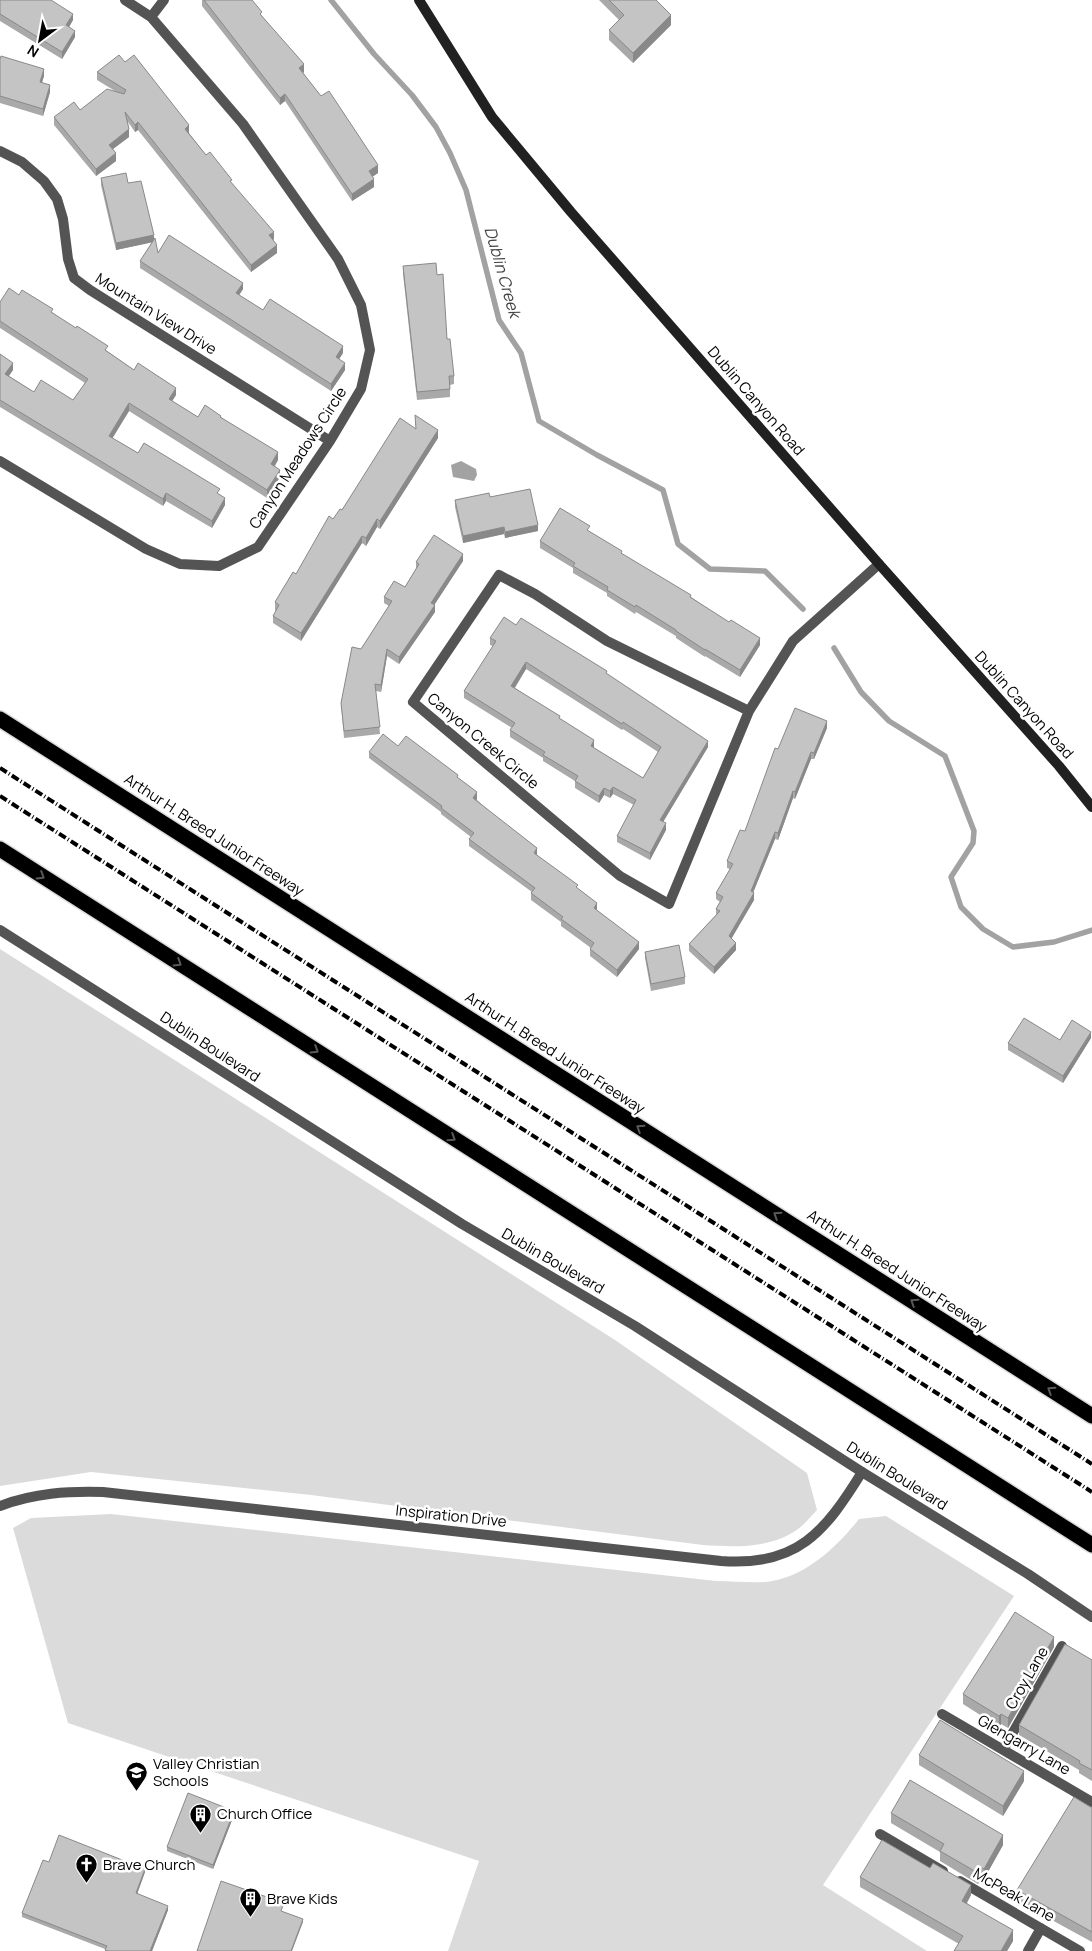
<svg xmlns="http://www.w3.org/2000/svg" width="1092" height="1951" viewBox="0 0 1092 1951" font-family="Manrope,sans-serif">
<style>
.green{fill:#dbdbdb}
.water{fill:#a2a2a2}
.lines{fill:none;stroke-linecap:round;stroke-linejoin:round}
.stream{stroke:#a2a2a2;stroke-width:5.5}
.motorway-casing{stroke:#dbdbdb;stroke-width:18}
.minor{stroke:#545454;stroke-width:10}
.tertiary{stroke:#545454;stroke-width:10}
.secondary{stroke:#212121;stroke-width:10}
.motorway{stroke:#000;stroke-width:15}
.rail{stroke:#000;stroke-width:4;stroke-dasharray:8 2.5 1 2.5;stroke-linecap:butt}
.wall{fill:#a9a9a9;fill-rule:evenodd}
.shaded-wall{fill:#898989}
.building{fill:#c4c4c4;stroke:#898989;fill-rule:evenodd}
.oneway{stroke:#595959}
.labels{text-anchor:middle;stroke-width:5;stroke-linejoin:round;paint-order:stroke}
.street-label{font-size:15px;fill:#000;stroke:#fff}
.poi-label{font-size:15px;fill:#000;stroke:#fff;text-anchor:start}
.water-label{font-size:16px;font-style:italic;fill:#434343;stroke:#fff}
</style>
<rect width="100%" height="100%" fill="#fff"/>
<path class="green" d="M0 949 615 1340 807 1473 817 1510C811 1516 805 1524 798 1529 771 1549 734 1547 703 1545L311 1495 91 1472 0 1486Z
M111 1514 716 1581C732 1581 750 1583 766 1582 804 1578 836 1548 859 1519L886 1516 1014 1596 823 1885 927 1951H448L479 1861 68 1723 13 1528 31 1518Z"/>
<path class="water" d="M461 461 476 469 477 475 474 481 453 477 451 465Z"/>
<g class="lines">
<path class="stream" d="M331 0 374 54 412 95 436 127 450 153 466 190 499 320 521 353 539 421 597 455 663 490 678 544 710 569 765 571 803 609
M834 648 861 692 889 721 945 756 974 831 973 843 951 877 961 907 983 929 1013 947 1054 942 1092 930"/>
<defs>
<path id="motorway" d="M0 719 1092 1416
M0 849 1092 1545"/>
</defs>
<use href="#motorway" class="motorway-casing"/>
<path class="minor" d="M151 17 164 0
M0 151 22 162 44 181 57 199 63 219 68 259 74 278 90 290 330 441
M0 461 146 549 180 564 219 566 258 547 330 441 361 389 370 350 361 305 338 259 243 124 151 17 125 0
M749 711 607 641 535 594 499 575 413 702 620 876 669 904 749 711 793 641 879 564
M0 1506C34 1493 68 1491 103 1492L721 1561C797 1567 825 1532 862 1472
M942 1714 1092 1802
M1003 1750 1062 1646
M880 1834 943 1871
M960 1881 1080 1951
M1028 1951 1041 1928"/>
<path class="tertiary" d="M0 930 462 1224 635 1326 862 1472 1028 1574 1092 1617"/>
<path class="secondary" d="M419 0 492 117 571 212 879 564 1059 766 1092 807"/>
<use href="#motorway" class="motorway"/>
<path class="rail" d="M0 768 1092 1464
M0 796 1092 1492"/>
</g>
<path class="wall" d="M0 0 73 20 69 27 75 37 62 59 0 21Z
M202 0H252L262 16 304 72 303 73 378 173 372 177 374 187 352 201 285 101 280 105 202 6Z
M599 0H656L671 25 633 63 609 40V30L619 20Z
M0 59 44 76 42 82 50 92 43 116 0 103Z
M125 62 189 133 206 155 232 184 274 239 273 240 277 253 251 272 138 130 135 132 128 122 129 137 113 149 116 161 96 176 54 125V117L80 110 115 91 97 80V72Z
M101 178 128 183 154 239 158 253 243 289 239 295 263 310 343 353 339 359 345 370 331 391 140 268V261L152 242 116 250 101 185Z
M403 266 437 275 447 339 454 376V384L450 385V397L417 400 403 274Z
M19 295 53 313 134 370 176 395 172 401 198 417H221L278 460 275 466 280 477 267 498 129 411 112 438 138 453 220 495 225 505 212 528 166 501 163 506 0 407V354L13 370 9 376 34 392 73 400 85 383 0 328V302Z
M415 415 438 438 380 529 377 527 366 546 362 543 301 641 273 623V616L276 611 275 610V602L296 574 333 519 416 428Z
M490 497 538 531 505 538 504 534 463 543 455 507V500Z
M590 532 622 554 691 597 760 645 740 677 705 656V657L676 638V636L636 612 635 614 607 596V593L573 573V568L540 548V541Z
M463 561 434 605 435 612 399 664 387 656 381 692 376 691 380 734 344 738 341 703 361 649 389 606 384 603V597L405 587 416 569V562Z
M516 625 607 674 708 747 663 822 666 830 650 860 617 842V836L634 805 613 794 610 798 604 795 599 803 575 788V781L543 761V758L510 737V730L512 728 464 698V691L493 646 490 645V638ZM526 669 622 730 623 729 658 752 643 778 594 748V747L560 719 515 688Z
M827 728 814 759H811L795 799 793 798 778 840 775 839 753 893 754 900 731 938 736 950 714 974 689 951V944L716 915V909L720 902 716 899V893L730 869 727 868V861L745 831 778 749Z
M369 752 458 778 477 799V800L537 855 578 889 597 910 639 949 617 977 590 956V949L591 948 561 926V922L531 900V893L532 892 469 846V839L471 837 441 814V812L369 758Z
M645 952 685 977V984L651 991 645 958Z
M1091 1038 1063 1083 1008 1050V1043Z
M1054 1647 1008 1728 1001 1724 999 1727 963 1704V1694Z
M1092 1660V1781L1079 1773V1770L1019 1735V1725Z
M919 1755 1024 1781 1003 1816 919 1765Z
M1092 1808V1942L1017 1901V1890Z
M891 1813 1003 1845 984 1879 982 1878 978 1884 940 1861V1852L891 1823Z
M234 1815 213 1869 167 1851V1847Z
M49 1862 145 1872 137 1894 168 1910 152 1951H105V1949L22 1917V1913Z
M860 1877 971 1895 967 1903 1013 1941 1007 1951H954L959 1944 860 1887Z"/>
<path class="shaded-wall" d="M73 14V20L66 32V25Z
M671 15V25L633 63V53Z
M75 31V37L62 59V52Z
M304 64V72L299 76V68Z
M44 69V76L40 89V82Z
M50 85V92L43 116V109Z
M285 94V101L280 105V98Z
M138 122V130L135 132V125Z
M189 125V133L185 136V129Z
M129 129V137L109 152V145Z
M116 153V161L96 176V169Z
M378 165V173L369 179V171Z
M374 179V187L352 201V194Z
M274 232V239L269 243V235Z
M154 235V242L116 250V243Z
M277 245V253L251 272V265Z
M243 283V289L236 300V293Z
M343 346V353L336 364V357Z
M13 363V370L5 381V374Z
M345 363V370L331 391V384Z
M176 388V395L169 406V399Z
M129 403V411L109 444V436Z
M438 430V438L380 529V521Z
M278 452V460L271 471V464Z
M280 470V477L267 498V490Z
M166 493V501L163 506V499Z
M225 498V505L212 528V521Z
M377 519V527L366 546V538Z
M538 525V531L505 538V532Z
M504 527V534L463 543V536Z
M362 536V543L301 641V633Z
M463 554V561L431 610V603Z
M435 605V612L399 664V657Z
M760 638V645L740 677V670Z
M387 649V656L381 692V685Z
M526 662V669L511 693V686Z
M827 721V728L814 759V753Z
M594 740V747L591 753V746Z
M708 741V747L660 827V820Z
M811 752V759L795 799V792Z
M613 787V794L610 798V791Z
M604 788V795L599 803V796Z
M793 791V798L778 840V833Z
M477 792V799L473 804V798Z
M666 823V830L650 860V853Z
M775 832V839L752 895 754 893V900L729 943V936L751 891Z
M537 848V855L534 853Z
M597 903V910L594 915V908Z
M639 942V949L617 977V970Z
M736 943V950L714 974V967Z
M1091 1032V1038L1063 1083V1076Z
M1054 1637V1647L1008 1728V1718Z
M1001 1714V1724L999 1727V1716Z
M1024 1771V1781L1003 1816V1806Z
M234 1811V1815L213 1869V1865Z
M1003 1835V1845L984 1879V1869Z
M982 1868V1878L978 1884V1873Z
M145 1869V1872L136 1897V1893Z
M971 1885V1895L962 1911V1901Z
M168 1906V1910L152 1951H150Z
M303 1919V1922L292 1951H291Z
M1013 1930V1941L1007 1951H1001Z"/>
<path class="building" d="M0 0H51L73 14 66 25 75 31 62 52 0 14Z
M204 0H252L262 12 260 14 304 64 299 68 321 96 329 91 378 165 369 171 374 179 352 194 285 94 280 98Z
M609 0H656L671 15 633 53 609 30 624 15Z
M119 55 125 62 134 55 189 125 185 129 206 155 210 152 232 180 230 181 274 232 269 235 277 245 251 265 138 122 135 125 125 112 129 129 109 145 116 153 96 169 54 117 74 102 80 110 107 89 124 94 126 90 97 72Z
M1 56 44 69 40 82 50 85 43 109 0 96V59Z
M126 173 128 183 141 181 154 235 116 243 101 178Z
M169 235 243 283 236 293 263 310 270 299 343 346 336 357 345 363 331 384 140 261 155 238 158 253Z
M436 263 437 275 443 274 447 339H450L454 376H449L450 389 417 392 403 266Z
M9 288 19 295 22 290 53 309 51 312 76 328 77 326 108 346 105 350 134 370 138 363 176 388 169 399 198 417 205 405 221 416 220 417 278 452 271 464 280 470 267 490 129 403 109 436 138 453 144 443 220 489 217 493 225 498 212 521 166 493 163 499 0 400V354L13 363 5 374 34 392 41 380 73 400 88 379 0 321V302Z
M415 415 438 430 380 521 377 519 366 538 362 536 301 633 273 616 279 605 275 602 293 572 296 574 329 516 333 519 340 509 342 510 400 418 416 429Z
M530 489 538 525 505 532 504 527 463 536 455 500 489 493 490 497Z
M560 508 590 526 587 530 622 551 621 553 691 595 690 597 729 622 731 620 760 638 740 670 705 649V650L676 631V630L636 605 635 607 607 590 608 587 573 566 575 563 540 541Z
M434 535 463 554 431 603 435 605 399 657 387 649 381 685 375 684 380 727 344 731 341 703 352 647 361 649 392 601 384 597 394 581 405 587 419 564 416 562Z
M504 617 516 625 521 618 607 671 606 673 708 741 660 820 666 823 650 853 617 836 636 800 613 787 610 791 604 788 599 796 575 781 578 776 543 755 545 752 510 730 515 723 464 691 496 641 490 638ZM526 662 622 724 623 722 661 747 643 778 591 746 594 740 559 718 560 716 511 686Z
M795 708 827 721 814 753 811 752 795 792 793 791 778 833 775 832 751 891 754 893 729 936 736 943 714 967 689 944 720 911 716 909 723 897 716 893 733 864 727 861 740 830 745 831 775 748 778 749Z
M383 734 398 746 406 736 458 775 457 777 477 792 473 798 537 848 534 853 578 885 576 887 597 903 594 908 639 942 617 970 590 949 594 943 561 919 563 917 531 893 535 888 469 839 474 833 441 808 442 806 369 752Z
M679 945 685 977 651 984 645 952Z
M1024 1018 1060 1040 1072 1020 1091 1032 1063 1076 1008 1043Z
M1015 1612 1054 1637 1008 1718 1001 1714 999 1716 963 1694Z
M1065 1644 1092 1660V1770L1079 1763 1080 1761 1019 1725Z
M940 1720 1024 1771 1003 1806 919 1755Z
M910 1780 1003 1835 984 1869 982 1868 978 1873 940 1851 944 1844 891 1813Z
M188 1793 234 1811 213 1865 167 1847Z
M1074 1797 1092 1808V1932L1017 1890Z
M59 1835 145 1869 136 1893 168 1906 150 1951H108L105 1950 107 1946 22 1913 43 1860 49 1862Z
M882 1840 930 1868 933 1863 971 1885 962 1901 1013 1930 1001 1951H954L963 1936 860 1877Z
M221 1881 284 1903 281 1911 303 1919 291 1951H197Z"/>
<defs><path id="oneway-chevron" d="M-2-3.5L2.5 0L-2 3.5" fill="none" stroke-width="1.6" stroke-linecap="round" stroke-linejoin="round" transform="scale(1.25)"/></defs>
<g class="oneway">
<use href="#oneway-chevron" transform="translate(41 876) rotate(32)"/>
<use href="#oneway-chevron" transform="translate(178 963) rotate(32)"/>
<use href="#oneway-chevron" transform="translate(315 1050) rotate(32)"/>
<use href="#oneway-chevron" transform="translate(640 1128) rotate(-147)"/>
<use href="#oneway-chevron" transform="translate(452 1138) rotate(33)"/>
<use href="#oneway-chevron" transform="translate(777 1215) rotate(-147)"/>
<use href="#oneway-chevron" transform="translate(914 1302) rotate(-147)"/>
<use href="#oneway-chevron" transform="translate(1051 1390) rotate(-147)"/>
</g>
<defs>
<symbol id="school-pin" viewBox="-11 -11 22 30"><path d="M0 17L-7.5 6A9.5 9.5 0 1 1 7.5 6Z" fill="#000" stroke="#fff"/><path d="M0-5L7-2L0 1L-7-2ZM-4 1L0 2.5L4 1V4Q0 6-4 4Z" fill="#fff"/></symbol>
<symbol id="building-pin" viewBox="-11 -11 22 30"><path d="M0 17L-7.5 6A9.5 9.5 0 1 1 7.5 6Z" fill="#000" stroke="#fff"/><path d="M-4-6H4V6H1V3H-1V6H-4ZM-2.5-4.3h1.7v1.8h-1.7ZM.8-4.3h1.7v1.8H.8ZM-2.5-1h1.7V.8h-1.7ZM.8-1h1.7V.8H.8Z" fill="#fff"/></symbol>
<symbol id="church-pin" viewBox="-11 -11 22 30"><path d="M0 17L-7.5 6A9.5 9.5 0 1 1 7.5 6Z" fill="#000" stroke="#fff"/><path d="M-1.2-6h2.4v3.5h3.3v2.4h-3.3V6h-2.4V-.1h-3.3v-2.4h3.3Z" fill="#fff"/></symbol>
</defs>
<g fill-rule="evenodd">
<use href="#school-pin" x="124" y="1760" width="25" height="34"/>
<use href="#building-pin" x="188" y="1802" width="25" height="34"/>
<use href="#church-pin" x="74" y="1852" width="25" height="34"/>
<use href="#building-pin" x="238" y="1886" width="25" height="34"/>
</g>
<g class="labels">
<g class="street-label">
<text transform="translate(156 314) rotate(32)" y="5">Mountain View Drive</text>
<text transform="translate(756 401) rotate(49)" y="5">Dublin Canyon Road</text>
<text transform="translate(298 458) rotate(-57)" y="5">Canyon Meadows Circle</text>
<text transform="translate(1024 705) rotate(48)" y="5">Dublin Canyon Road</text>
<text transform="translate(483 741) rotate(40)" y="5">Canyon Creek Circle</text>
<text transform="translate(214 835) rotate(33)" y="5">Arthur H. Breed Junior Freeway</text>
<text transform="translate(210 1047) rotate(33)" y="5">Dublin Boulevard</text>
<text transform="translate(555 1053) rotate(33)" y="5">Arthur H. Breed Junior Freeway</text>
<text transform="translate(553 1261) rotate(30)" y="5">Dublin Boulevard</text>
<text transform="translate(897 1271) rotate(33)" y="5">Arthur H. Breed Junior Freeway</text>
<text transform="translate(897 1476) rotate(32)" y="5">Dublin Boulevard</text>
<text transform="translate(451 1516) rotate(6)" y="5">Inspiration Drive</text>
<text transform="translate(1027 1678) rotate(-60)" y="5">Croy Lane</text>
<text transform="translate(1024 1745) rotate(30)" y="5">Glengarry Lane</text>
<text transform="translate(1014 1895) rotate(30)" y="5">McPeak Lane</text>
</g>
<g class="poi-label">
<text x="153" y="1769">Valley Christian<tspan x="153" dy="17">Schools</tspan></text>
<text x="217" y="1819">Church Office</text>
<text x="103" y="1870">Brave Church</text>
<text x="267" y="1904">Brave Kids</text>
</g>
<g class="water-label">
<text transform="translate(503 272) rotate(74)" y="6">Dublin Creek</text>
</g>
</g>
<g transform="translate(40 40) rotate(212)" stroke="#ffffff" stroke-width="4" paint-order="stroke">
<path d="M0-4L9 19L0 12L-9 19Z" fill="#000000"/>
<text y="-8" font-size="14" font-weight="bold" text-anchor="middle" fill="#000000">N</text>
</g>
</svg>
